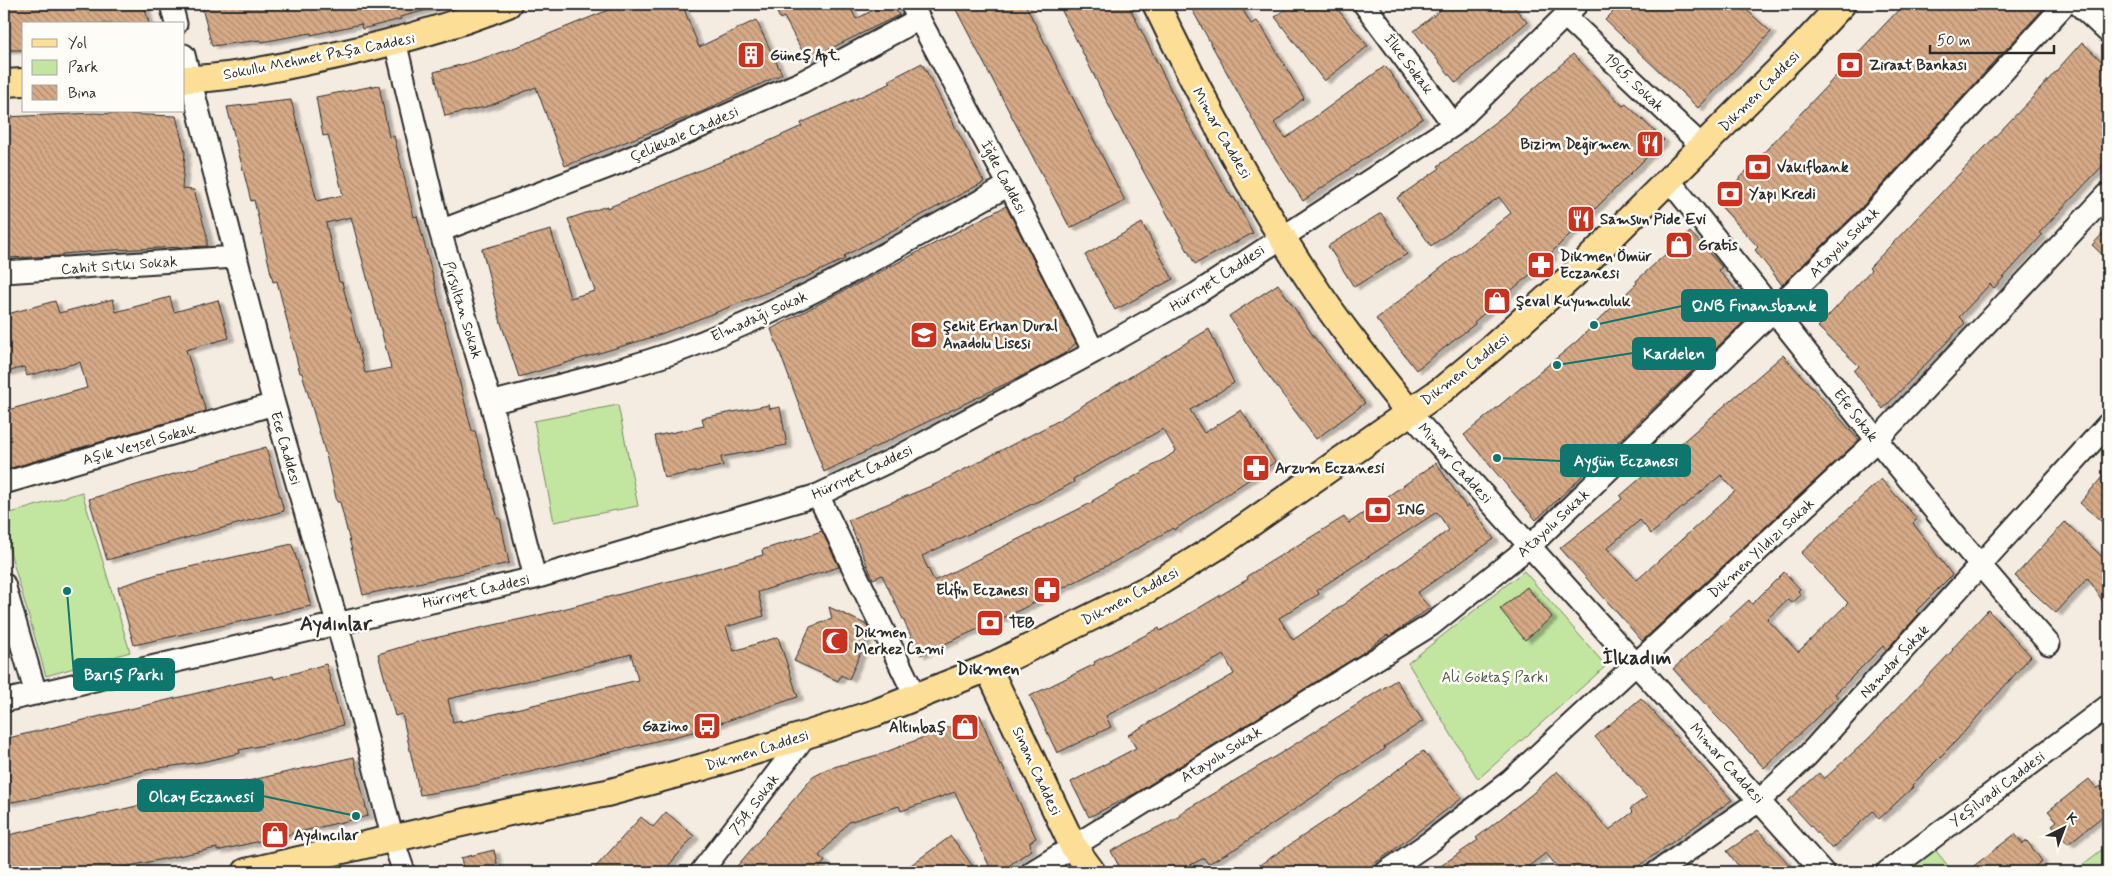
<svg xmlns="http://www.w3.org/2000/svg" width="2112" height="876" viewBox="0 0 2112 876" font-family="Mynerve,sans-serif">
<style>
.green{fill:#c2e6a0;stroke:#768866}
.forest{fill:url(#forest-crowns);stroke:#768866}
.building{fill:url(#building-back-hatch);stroke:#2b2b2b;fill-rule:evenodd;filter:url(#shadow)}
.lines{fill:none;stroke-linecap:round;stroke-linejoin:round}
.minor-casing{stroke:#2b2b2b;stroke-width:25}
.major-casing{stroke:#2b2b2b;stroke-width:30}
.minor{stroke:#fdfcf7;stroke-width:21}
.major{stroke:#fdde96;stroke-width:26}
.labels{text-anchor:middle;stroke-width:5;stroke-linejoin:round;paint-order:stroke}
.poi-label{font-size:15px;font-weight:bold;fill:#2b2b2b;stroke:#fdfcf7;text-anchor:start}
.street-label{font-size:15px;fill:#2b2b2b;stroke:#fdfcf7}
.park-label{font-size:15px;fill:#515a48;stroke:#fdfcf7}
.quarter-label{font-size:18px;font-weight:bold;fill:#2b2b2b;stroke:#fdfcf7}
.district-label{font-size:20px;font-weight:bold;fill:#2b2b2b;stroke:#fdfcf7}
.leader{fill:none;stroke:#0f766e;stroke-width:2}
.callout-dot{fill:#0f766e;stroke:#fdfcf7;stroke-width:2}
.callout{fill:#0f766e;stroke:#0f766e;stroke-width:2}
.callout-label{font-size:16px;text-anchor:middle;font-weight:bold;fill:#fff}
</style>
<defs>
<pattern id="forest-crowns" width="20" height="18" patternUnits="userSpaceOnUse" patternTransform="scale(1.25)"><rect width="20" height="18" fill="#c2e6a0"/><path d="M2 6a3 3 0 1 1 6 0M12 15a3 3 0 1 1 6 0" fill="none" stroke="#a7c58a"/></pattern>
<pattern id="building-back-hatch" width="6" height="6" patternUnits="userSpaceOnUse" patternTransform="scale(1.25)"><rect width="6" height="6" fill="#d6aa87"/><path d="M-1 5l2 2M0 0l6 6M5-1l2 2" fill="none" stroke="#ae8b6f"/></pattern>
<filter id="shadow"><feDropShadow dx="5.5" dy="3" stdDeviation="1" flood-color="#0004"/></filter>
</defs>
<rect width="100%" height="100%" fill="#f5ece1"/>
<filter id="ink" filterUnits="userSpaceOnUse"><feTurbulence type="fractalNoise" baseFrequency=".02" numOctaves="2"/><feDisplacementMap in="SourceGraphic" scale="10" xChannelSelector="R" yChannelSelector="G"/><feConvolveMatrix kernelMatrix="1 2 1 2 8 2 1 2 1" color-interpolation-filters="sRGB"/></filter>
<g filter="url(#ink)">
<path class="green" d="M618 405 638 506 554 522 534 421Z
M82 492 130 652 46 676 4 531V515Z
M1524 571 1606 666 1478 779 1408 663Z
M1928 841 1953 872H1887Z"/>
<path class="forest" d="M2108 845V872H2073Z"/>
<path class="building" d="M4 4H144L149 24H24V50H4Z
M201 4H434V8L400 17 401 19 362 29 361 24 311 35V33L262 42 261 40 212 46Z
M623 4H682L699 47 756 20 782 74 701 112 565 166 536 87 489 106 445 116 434 72 475 61 522 45Z
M773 4H849L856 19 885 4H893L899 15 807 60 784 17 780 19Z
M953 4H1025L1125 201 1070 228Z
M1073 4H1128L1182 112 1232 198 1234 197 1253 233 1195 264 1126 140 1061 9Z
M1189 4H1240L1251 24 1257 21 1262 27 1304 98 1274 123 1286 138 1385 66 1423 118 1303 201 1268 147Z
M1291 4H1333L1368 46 1324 81 1275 17Z
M1448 4H1511L1527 22 1456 83 1414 31Z
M1621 4H1740L1771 32 1698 108 1605 20Z
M1904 4H2035L2042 10 1859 210 1782 285 1755 250 1758 247 1717 202Z
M2082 42 2108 67V160L2039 233 2042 235 1994 288 1990 284 1959 317 1965 323 1883 409 1854 371 1859 366 1818 327 1871 270 1869 268 2033 97Z
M1573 54 1623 106 1626 104 1664 140 1550 254 1552 256 1474 322 1475 324 1416 370 1376 319 1511 213 1499 197 1431 246 1397 198 1440 168 1438 166 1503 116Z
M922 63 984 182 844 256 845 259 806 277 653 337 519 377 501 323 482 249 551 230 570 298 595 291 568 219 607 206V208L747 151 802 126 801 123 891 83 889 80Z
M379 85 389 137 394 136 414 217 417 216 429 261 472 431H475L498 519 500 518 509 563 363 595 340 502H337L326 455 302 373H300L277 281 273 282 254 200 251 201 227 107 291 100 317 201 343 195 328 135 323 136 316 97ZM351 217 391 368 365 373 342 282H339L326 223Z
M94 113 176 116 185 152 182 189 194 190 207 236V246L113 250 62 254V256L4 258V117Z
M1006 206 1076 343 1065 353 1032 371 824 472 771 329Z
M1381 213 1407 254 1354 287 1328 246Z
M1142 223 1173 279 1115 310 1085 255Z
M2108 228V260L2092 245Z
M1690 232 1722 267 1718 270 1755 311 1536 520 1464 435 1576 342 1637 283 1636 281Z
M1278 284 1312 334 1365 403 1316 439 1264 370 1229 316Z
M170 297 174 312 218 300 229 338 186 350 206 411 4 470V411L87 388 80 362 27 376 24 367 4 373V315L55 301 59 313 113 299 116 312Z
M1209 329 1234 383 1190 410 1204 433 1241 410 1275 462 1174 530 1173 528 1114 562 1014 613 920 655 882 575 873 579 848 520 936 484 1054 423ZM1163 429 1176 451 1166 458 1092 501 1093 502 934 581 922 556 1047 497 1074 482 1073 479Z
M1783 355 1859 440 1642 641 1560 548 1622 499 1620 496ZM1721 475 1735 491 1637 580 1607 548 1640 520 1651 534Z
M769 405 770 409 780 407 787 445 721 457 723 466 664 478 655 436 704 426 702 418Z
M266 447 284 511 107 560 89 499Z
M1436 463 1466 507 1469 505 1494 539 1417 593 1430 608 1390 636 1387 635 1361 654 1136 793 1089 817 1071 782 1136 748 1128 735 1234 674 1224 655 1106 716 1111 727 1057 753 1030 696 1095 664 1094 662 1159 628 1160 631 1248 579 1247 576 1344 517 1349 523ZM1437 512 1449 530 1293 640 1279 618 1319 594 1317 590Z
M2108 470V527L2080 503Z
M1881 479 1917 519 1913 523 1952 575 1916 611 1919 614 1886 650 1883 646 1835 694 1838 697 1764 768 1673 669 1749 600 1752 604 1784 572 1800 589 1798 591 1801 595 1792 603 1788 599 1767 619 1798 652 1848 603 1801 553Z
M2065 522 2108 562V610L2088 578 2056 613 2015 576Z
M822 531 839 567 758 592 764 616 726 627 734 651 778 637 798 697 697 731 473 786 420 795 402 714 395 716 378 654 421 641 544 614 689 576 763 555 762 550ZM631 654 638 680 461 722V720L453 722 448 699 557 674Z
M292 544 311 606 134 645 118 587 158 574Z
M1527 587 1552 617 1525 640 1500 609Z
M829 607 867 625 870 632 849 679 841 675 838 681 794 661 810 627 832 619Z
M1988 610 2031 656 1957 740 1912 785 1913 787 1879 819 1873 811 1832 849 1788 801 1819 773 1824 779 1868 739 1953 650 1952 649Z
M326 664 343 725 300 738 239 750 240 753 202 762 152 769 59 793 7 803 4 786V739L235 684 273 676 274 679Z
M1396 680 1423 721 1384 747 1385 749 1238 847 1208 864 1204 858 1177 872H1122L1111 851 1180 816 1179 814 1281 753Z
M1641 698 1732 800 1630 872H1561L1546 853 1521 872H1432L1478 840 1476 838 1532 794 1557 771 1609 830 1633 812 1630 809 1647 797 1595 737Z
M980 715 1000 766 1002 765 1036 838 1030 842 1031 850 1000 872H992L955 792 901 811 899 806 849 822 819 856 825 861 816 872H732L813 777 830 768 881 754Z
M1423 751 1462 798 1391 852 1362 872H1249L1354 802Z
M354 757 368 816 217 851V848L100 872H4V836Z
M2089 779 2097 789 2101 786 2108 796V812L2068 844 2052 825 2057 821 2048 811Z
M666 812 694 836 663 872H591L641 817 653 827Z
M1758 830 1796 872H1743L1727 851Z
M2015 834 2023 844 2027 841 2042 861 2028 872H1966Z
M951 836 977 872H901Z
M494 850 499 872H464L461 858Z"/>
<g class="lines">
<defs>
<path id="minor" d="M171 4 176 24
M911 4 1009 185 1094 352
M1364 4 1454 125
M2078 4 2108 32
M1565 16 1703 147
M395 41 440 231 491 403 535 578
M184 55 274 404 337 622 393 840 404 872
M1669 180C1795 336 1916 495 2049 644
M440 231 616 164 802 82 919 19
M4 272 235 257
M491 403C554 386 619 372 681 350 795 308 902 244 1009 185
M1409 412 1823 872
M4 483 274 404
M818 495 916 698
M4 584 36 694
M4 701 535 578 818 495 896 458 1094 352 1196 294 1454 125 1577 4
M701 872 806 735
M1032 872 1431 625 1530 546 1868 219 2065 4
M1386 872 1430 842 1511 780 1876 441 2108 194
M1657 872 1760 800 1807 756 2108 424
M1887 872 2108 706"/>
<path id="major" d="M1156 4C1201 98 1250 191 1309 279 1339 325 1374 368 1409 412
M184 79C224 79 265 70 304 62 374 48 442 31 508 4
M4 83 24 82
M988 668 1073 846 1092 872
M246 872 514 811 607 793 703 767 806 735 875 713 988 668 1148 589 1218 546 1443 389 1492 348 1573 275 1802 47 1842 4"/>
</defs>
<use href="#minor" class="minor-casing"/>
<use href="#major" class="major-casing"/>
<use href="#minor" class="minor"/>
<use href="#major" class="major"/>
</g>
</g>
<defs>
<symbol id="building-square" viewBox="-11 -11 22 22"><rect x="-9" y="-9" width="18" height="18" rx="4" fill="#c8321e" stroke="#fdfcf7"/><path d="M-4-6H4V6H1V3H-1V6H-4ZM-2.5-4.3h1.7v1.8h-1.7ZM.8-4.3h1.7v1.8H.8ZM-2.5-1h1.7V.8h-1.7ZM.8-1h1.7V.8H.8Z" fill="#fff"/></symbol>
<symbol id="bank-square" viewBox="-11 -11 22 22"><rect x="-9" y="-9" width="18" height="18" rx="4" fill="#c8321e" stroke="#fdfcf7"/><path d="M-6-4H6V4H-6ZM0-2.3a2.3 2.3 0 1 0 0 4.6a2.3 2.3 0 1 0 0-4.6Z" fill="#fff"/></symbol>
<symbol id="restaurant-square" viewBox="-11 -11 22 22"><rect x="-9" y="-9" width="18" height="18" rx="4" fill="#c8321e" stroke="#fdfcf7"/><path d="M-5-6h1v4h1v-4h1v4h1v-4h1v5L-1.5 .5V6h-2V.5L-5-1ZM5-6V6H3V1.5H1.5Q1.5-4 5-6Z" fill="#fff"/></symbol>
<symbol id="shop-square" viewBox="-11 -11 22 22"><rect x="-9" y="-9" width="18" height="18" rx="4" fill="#c8321e" stroke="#fdfcf7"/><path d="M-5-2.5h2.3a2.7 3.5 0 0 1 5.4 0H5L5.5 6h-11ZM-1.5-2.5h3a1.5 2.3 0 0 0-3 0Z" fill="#fff"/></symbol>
<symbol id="pharmacy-square" viewBox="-11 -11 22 22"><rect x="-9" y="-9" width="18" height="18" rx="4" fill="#c8321e" stroke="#fdfcf7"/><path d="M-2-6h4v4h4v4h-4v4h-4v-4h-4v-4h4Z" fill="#fff"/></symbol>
<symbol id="school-square" viewBox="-11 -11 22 22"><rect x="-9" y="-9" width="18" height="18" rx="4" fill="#c8321e" stroke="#fdfcf7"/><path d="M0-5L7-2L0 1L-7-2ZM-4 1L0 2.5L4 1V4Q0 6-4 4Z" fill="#fff"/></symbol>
<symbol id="mosque-square" viewBox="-11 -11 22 22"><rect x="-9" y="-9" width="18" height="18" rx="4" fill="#c8321e" stroke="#fdfcf7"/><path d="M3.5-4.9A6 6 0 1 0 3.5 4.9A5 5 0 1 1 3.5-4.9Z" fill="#fff"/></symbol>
<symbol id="bus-square" viewBox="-11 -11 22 22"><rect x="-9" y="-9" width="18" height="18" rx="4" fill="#c8321e" stroke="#fdfcf7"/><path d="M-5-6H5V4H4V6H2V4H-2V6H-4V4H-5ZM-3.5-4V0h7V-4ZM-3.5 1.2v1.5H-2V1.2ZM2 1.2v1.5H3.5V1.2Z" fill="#fff"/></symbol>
</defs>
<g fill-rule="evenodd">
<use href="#building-square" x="735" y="39" width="32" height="32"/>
<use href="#bank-square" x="1834" y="49" width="32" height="32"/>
<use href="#restaurant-square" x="1634" y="128" width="32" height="32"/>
<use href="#bank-square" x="1742" y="151" width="32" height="32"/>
<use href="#bank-square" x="1714" y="178" width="32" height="32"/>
<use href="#restaurant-square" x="1565" y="203" width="32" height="32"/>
<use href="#shop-square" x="1663" y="229" width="32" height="32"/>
<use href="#pharmacy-square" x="1525" y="249" width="32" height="32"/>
<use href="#shop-square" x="1481" y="285" width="32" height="32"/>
<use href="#school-square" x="908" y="319" width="32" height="32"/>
<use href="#pharmacy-square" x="1240" y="452" width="32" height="32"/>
<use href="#bank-square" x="1362" y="494" width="32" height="32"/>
<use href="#pharmacy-square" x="1031" y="574" width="32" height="32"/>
<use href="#bank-square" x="974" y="607" width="32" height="32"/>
<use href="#mosque-square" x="819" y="625" width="32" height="32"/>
<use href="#bus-square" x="691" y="710" width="32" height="32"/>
<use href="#shop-square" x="949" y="711" width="32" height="32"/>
<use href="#shop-square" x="259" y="819" width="32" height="32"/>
</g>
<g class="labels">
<g class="poi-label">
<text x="770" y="60">Güneş Apt.</text>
<text x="1869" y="70">Ziraat Bankası</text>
<text x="1631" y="149" text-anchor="end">Bizim Değirmen</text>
<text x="1777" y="172">Vakıfbank</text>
<text x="1749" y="199">Yapı Kredi</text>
<text x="1600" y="224">Samsun Pide Evi</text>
<text x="1698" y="250">Gratis</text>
<text x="1560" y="261">Dikmen Ömür<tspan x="1560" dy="17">Eczanesi</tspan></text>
<text x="1516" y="306">Şeval Kuyumculuk</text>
<text x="943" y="331">Şehit Erhan Dural<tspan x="943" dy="17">Anadolu Lisesi</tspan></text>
<text x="1275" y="473">Arzum Eczanesi</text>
<text x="1397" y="515">ING</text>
<text x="1028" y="595" text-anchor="end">Elifin Eczanesi</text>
<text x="1009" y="628">TEB</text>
<text x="854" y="637">Dikmen<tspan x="854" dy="17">Merkez Cami</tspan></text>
<text x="688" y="731" text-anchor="end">Gazino</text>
<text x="946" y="732" text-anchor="end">Altınbaş</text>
<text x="294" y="840">Aydıncılar</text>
</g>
<g class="street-label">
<text transform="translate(319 56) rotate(-11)" y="5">Sokullu Mehmet Paşa Caddesi</text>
<text transform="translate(1409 64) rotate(53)" y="5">İlke Sokak</text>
<text transform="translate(1634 82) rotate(44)" y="5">1965. Sokak</text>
<text transform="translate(1759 91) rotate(-45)" y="5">Dikmen Caddesi</text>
<text transform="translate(1222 133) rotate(60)" y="5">Mimar Caddesi</text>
<text transform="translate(684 134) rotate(-24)" y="5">Çelikkale Caddesi</text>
<text transform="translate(1004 177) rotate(62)" y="5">İğde Caddesi</text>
<text transform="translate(1844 242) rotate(-45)" y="5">Atayolu Sokak</text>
<text transform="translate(119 265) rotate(-4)" y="5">Cahit Sıtkı Sokak</text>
<text transform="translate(1217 278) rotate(-33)" y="5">Hürriyet Caddesi</text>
<text transform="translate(463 310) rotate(73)" y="5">Pirsultan Sokak</text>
<text transform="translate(759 316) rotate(-24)" y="5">Elmadağı Sokak</text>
<text transform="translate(1465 369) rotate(-38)" y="5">Dikmen Caddesi</text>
<text transform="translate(1856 415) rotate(52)" y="5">Efe Sokak</text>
<text transform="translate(139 444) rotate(-16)" y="5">Aşık Veysel Sokak</text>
<text transform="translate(286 448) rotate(74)" y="5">Ece Caddesi</text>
<text transform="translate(1455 463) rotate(48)" y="5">Mimar Caddesi</text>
<text transform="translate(862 472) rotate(-25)" y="5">Hürriyet Caddesi</text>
<text transform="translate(1553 523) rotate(-43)" y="5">Atayolu Sokak</text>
<text transform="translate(1761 548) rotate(-43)" y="5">Dikmen Yıldızı Sokak</text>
<text transform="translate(476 591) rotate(-13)" y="5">Hürriyet Caddesi</text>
<text transform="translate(1130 596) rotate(-28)" y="5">Dikmen Caddesi</text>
<text transform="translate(1894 661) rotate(-47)" y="5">Namdar Sokak</text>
<text transform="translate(757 750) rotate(-17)" y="5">Dikmen Caddesi</text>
<text transform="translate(1221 754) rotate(-32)" y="5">Atayolu Sokak</text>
<text transform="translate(1727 763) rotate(48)" y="5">Mimar Caddesi</text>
<text transform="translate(1037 771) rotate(65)" y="5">Sinan Caddesi</text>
<text transform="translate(1997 789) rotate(-37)" y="5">Yeşilvadi Caddesi</text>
<text transform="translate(754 804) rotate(-53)" y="5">754. Sokak</text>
</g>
<g class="park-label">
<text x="1495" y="682">Ali Göktaş Parkı</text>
</g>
<g class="quarter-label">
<text x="988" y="674">Dikmen</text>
</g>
<g class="district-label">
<text x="336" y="630">Aydınlar</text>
<text x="1637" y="664">İlkadım</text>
</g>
</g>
<path class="leader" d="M1594 325L1682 306M1557 365L1633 353M1497 458L1561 461M67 591L74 675M356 816L263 796"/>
<g class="callout-dot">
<circle cx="1594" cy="325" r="5"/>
<circle cx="1557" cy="365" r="5"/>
<circle cx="1497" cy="458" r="5"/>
<circle cx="67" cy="591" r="5"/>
<circle cx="356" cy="816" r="5"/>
</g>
<g class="callout">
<rect x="1682" y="290" width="145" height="31" rx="5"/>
<rect x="1633" y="338" width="82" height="31" rx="5"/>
<rect x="1561" y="445" width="129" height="31" rx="5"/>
<rect x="74" y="659" width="100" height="31" rx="5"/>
<rect x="138" y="780" width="125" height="31" rx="5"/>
</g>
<g class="callout-label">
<text x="1754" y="311">QNB Finansbank</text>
<text x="1674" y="359">Kardelen</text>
<text x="1626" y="466">Aygün Eczanesi</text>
<text x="124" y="680">Barış Parkı</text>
<text x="201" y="802">Olcay Eczanesi</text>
</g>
<rect width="2112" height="876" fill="none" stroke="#fdfcf7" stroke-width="20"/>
<rect x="10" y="10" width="2092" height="856" fill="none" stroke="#2b2b2b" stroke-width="2" filter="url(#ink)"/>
<rect x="22" y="22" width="162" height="90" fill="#fdfcf7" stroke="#a9a8a5"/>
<rect x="32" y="39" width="25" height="8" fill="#fdde96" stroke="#a9a8a5"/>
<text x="68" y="48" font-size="15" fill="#2b2b2b">Yol</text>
<rect x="32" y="60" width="25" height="15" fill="#c2e6a0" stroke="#a9a8a5"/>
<text x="68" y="72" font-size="15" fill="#2b2b2b">Park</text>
<rect x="32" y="85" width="25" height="15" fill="url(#building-back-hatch)" stroke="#a9a8a5"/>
<text x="68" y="98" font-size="15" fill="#2b2b2b">Bina</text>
<g transform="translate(2064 828) rotate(42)" stroke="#fdfcf7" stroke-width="4" paint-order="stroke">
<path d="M0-4L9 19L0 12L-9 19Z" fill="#2b2b2b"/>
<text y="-8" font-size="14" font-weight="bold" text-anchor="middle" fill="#2b2b2b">K</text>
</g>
<path d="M1930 45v8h124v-8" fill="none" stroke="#2b2b2b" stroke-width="2.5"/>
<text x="1937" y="45" font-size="15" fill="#2b2b2b" stroke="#fdfcf7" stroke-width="4" paint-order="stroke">50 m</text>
</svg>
